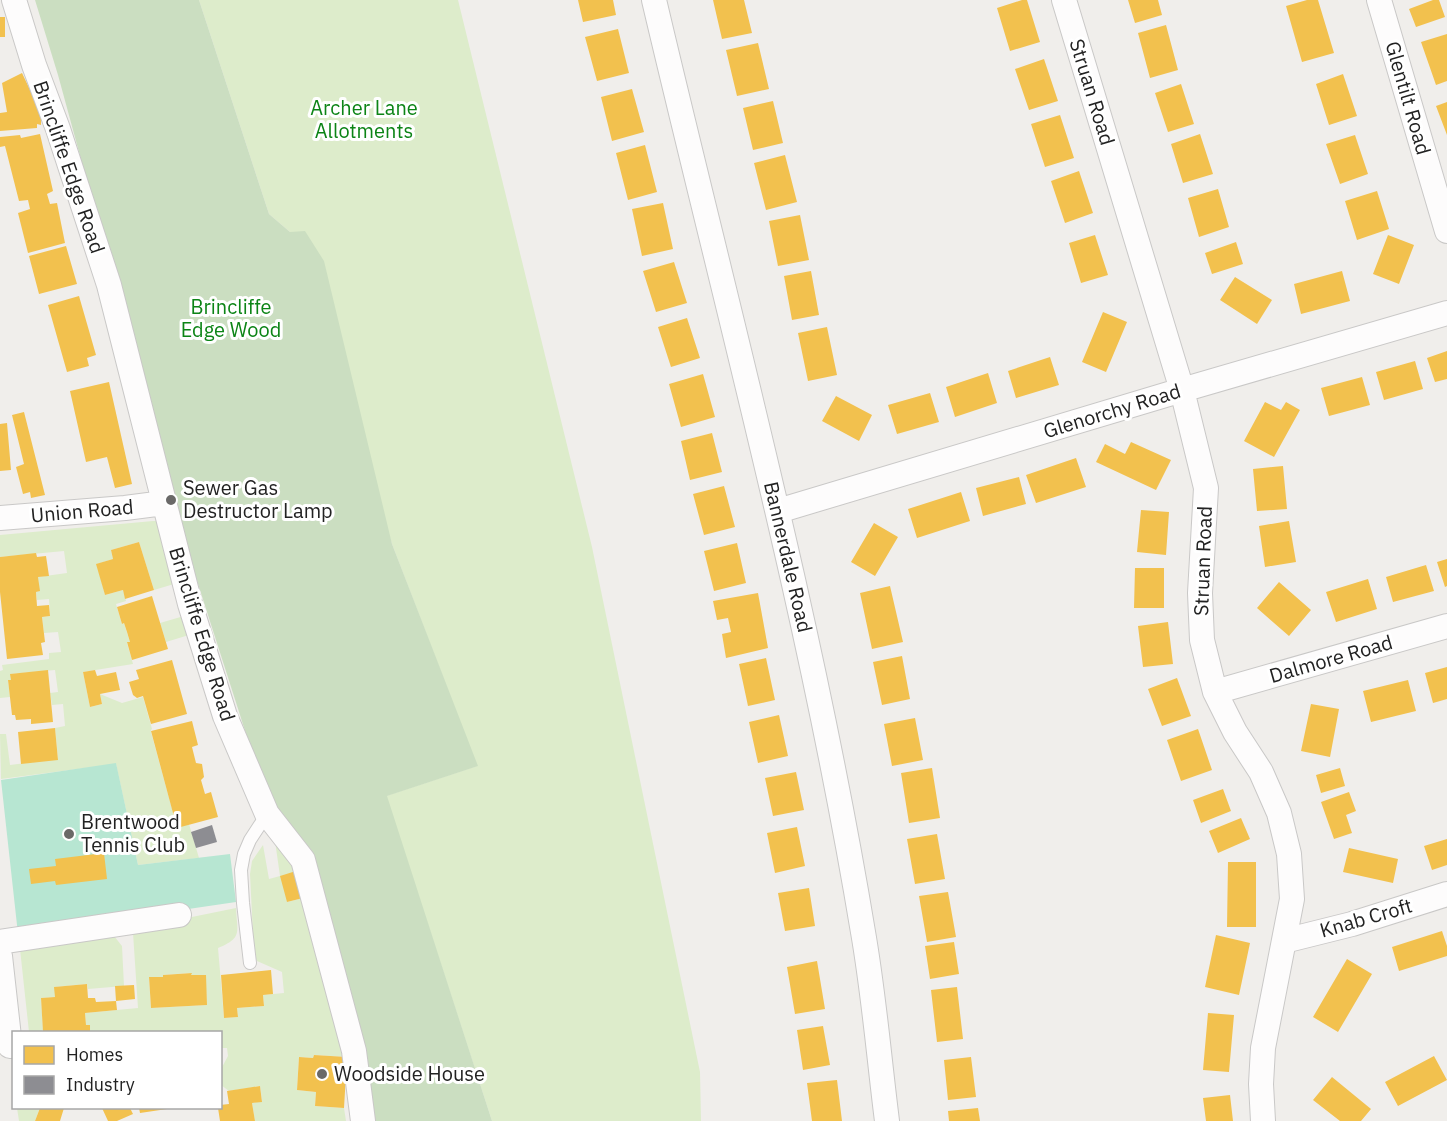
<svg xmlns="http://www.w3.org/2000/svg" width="1447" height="1121" viewBox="0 0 1447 1121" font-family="'IBM Plex Sans',sans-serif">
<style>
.grass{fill:#ddeccb;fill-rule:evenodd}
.forest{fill:#cbdec1}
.pitch{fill:#b7e6d2}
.homes{fill:#f2c14e}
.industry{fill:#8d8d92}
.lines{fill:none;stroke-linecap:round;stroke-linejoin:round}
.lane-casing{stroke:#c9c8c7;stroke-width:14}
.street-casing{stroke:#c9c8c7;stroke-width:26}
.lane{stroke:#fdfcfc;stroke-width:12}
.street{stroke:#fdfcfc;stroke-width:24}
.poi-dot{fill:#6a6968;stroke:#fff;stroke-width:2}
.labels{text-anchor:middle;stroke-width:6;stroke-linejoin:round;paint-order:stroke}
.street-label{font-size:20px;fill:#222;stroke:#fff}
.park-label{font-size:20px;fill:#0c8416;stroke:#fff}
.poi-label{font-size:20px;fill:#222;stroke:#fff;text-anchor:start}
</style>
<rect width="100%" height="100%" fill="#f0eeeb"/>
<path class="grass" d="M199 0H458L592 547 700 1072 701 1121H492L386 796 477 766 392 544 290 232 269 214Z
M153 521H156L158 524 174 584 154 590 139 542 111 550 113 559 97 564 105 595 123 590 126 601 116 604 122 624 124 623 130 642 127 643 133 664 83 672 90 707 102 704 100 694 122 703 143 697 152 729 151 730V732L177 827 189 824 199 858 138 865 116 764 1 779 0 734H6L10 765 58 759 55 728 65 726 63 704 52 705 50 693 58 692 55 670 11 674V680H8L10 697 0 698V671L3 670 2 665 49 659V653L61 652 58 632 44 633 42 617 50 616 49 599 37 600 36 592 39 591 38 577 67 573 64 551 0 557V535Z
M184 616 189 635 166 642 160 623Z
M275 841 283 847 296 871 287 902 303 898 347 1057 314 1055 313 1058 299 1057 297 1090 316 1092 315 1106 344 1108 346 1121H255L252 1103 262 1101 260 1086 229 1091 221 1085V1069L228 1056 227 1048H221L220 1032H90V1025H86L85 1013 138 1008 133 933 138 928 236 908C237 932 243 938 218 948L224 1018 238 1017 237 1008 264 1006 263 995 284 993 282 972 257 961 254 955 250 874 252 861 263 845 269 879 280 876ZM191 973V975H205L207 1005 151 1008 149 978 163 977V975Z
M114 936 122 946 124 986 88 989 87 984 55 987V997L41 998 43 1030 41 1032H29L20 949Z
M17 1108H40L35 1121H19Z"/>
<path class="forest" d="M35 0H199L269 214 290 232 305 231 324 261 392 544 478 766 387 796 492 1121H372L363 1050 312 851 269 798 257 768 191 562 58 75Z"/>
<path class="pitch" d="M116 763 138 865 230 854 236 902 18 934 1 780Z"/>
<path class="homes" d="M578 0H613L616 15 583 22Z
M713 0H744L752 33 722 39Z
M1022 0H1027L1040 42 1010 51 997 8Z
M1128 0H1158L1162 15 1135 23Z
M1307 0H1318L1334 53 1302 62 1286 6Z
M1433 0H1439L1445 17 1416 27 1409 9Z
M0 17H5V37H0Z
M1166 25 1178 70 1150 78 1138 33Z
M618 29 629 73 597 81 585 37Z
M1447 34V81L1436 85 1421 42Z
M758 43 769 89 737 96 726 50Z
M1044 59 1058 101 1029 110 1015 69Z
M22 73 41 113V125L37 124V128L0 131V113L7 112 2 83Z
M1343 74 1357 116 1329 125 1316 84Z
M1181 84 1194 124 1168 132 1155 93Z
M632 89 644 132 612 141 601 97Z
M773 101 783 143 753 150 743 108Z
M1447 102V135L1436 106Z
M1060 115 1074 158 1045 167 1031 124Z
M40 134 53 191 47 194 50 204 57 203 65 243 28 253 18 213 30 209 28 200 19 201 5 146 0 147V137L20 135 21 138Z
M1200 134 1213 174 1183 183 1171 144Z
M1355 135 1368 174 1340 184 1326 144Z
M645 145 657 192 628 200 616 153Z
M785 155 797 202 766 210 754 163Z
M1079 171 1093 213 1065 223 1051 181Z
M1218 189 1229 227 1199 237 1188 198Z
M1377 191 1389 229 1357 240 1345 201Z
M663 203 673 249 642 256 632 209Z
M800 215 809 260 778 266 769 221Z
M1095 235 1108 275 1081 283 1069 243Z
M1388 235 1414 245 1399 284 1373 274Z
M1236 242 1243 264 1212 274 1205 253Z
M66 246 77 284 39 294 29 256Z
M674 262 687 303 656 312 643 271Z
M811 271 819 315 792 320 784 276Z
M1342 271 1350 301 1301 314 1294 284Z
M1235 277 1272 300 1257 324 1220 300Z
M79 296 96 355 87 358 89 366 67 372 48 305Z
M1103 312 1127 322 1106 372 1082 362Z
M687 318 700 358 671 367 658 327Z
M827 327 837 375 808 381 798 333Z
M1447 351V379L1435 382 1427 358Z
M1050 357 1059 385 1016 398 1008 371Z
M1415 361 1423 389 1384 400 1376 372Z
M988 373 997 403 955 417 946 387Z
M703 374 715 417 681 427 669 384Z
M1362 377 1370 405 1329 416 1321 388Z
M109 382 132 484 115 488 107 457 86 462 70 391Z
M930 393 939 422 897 434 888 405Z
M836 396 872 415 859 441 822 421Z
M1265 402 1281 410 1286 402 1300 410 1274 457 1244 441Z
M24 412 45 495 31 498 30 492 23 494 16 467 24 464 12 415Z
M7 423 11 470 0 471V424Z
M712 433 722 472 690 480 681 441Z
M1131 442 1171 460 1156 490 1096 462 1105 444 1125 454Z
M1076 458 1086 487 1036 503 1026 475Z
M1283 466 1287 509 1257 511 1253 469Z
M1019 477 1026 504 983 516 976 488Z
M724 486 735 527 704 535 693 494Z
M961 492 970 521 917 538 908 509Z
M1141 510 1169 512 1166 555 1137 552Z
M1289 521 1296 562 1265 567 1259 526Z
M874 523 898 537 875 576 851 562Z
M139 542 154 590 125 599 123 590 105 595 96 564 113 559 111 550Z
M737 543 746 583 714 591 704 551Z
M36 553 37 557 46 556 49 576 38 577 40 591 36 592 37 606 49 605 50 616 42 617 45 642 41 643 43 655 7 659 0 592V557Z
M1447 559V586L1445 587 1437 562Z
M1426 565 1434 591 1393 602 1386 577Z
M1135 568H1164V608H1134Z
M1368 579 1377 609 1336 622 1326 592Z
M1279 582 1311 610 1289 636 1257 608Z
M890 586 903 642 872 649 860 593Z
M758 593 768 648 726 658 722 634 731 632 728 618 717 620 713 601Z
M152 596 168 649 132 660 127 642H130L127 632 124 623 122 624 117 607Z
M1168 622 1173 664 1143 667 1138 626Z
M902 656 910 699 882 705 873 662Z
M766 658 775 700 748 706 739 664Z
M172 660 187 714 151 724 143 696 137 698 133 695 129 682 139 679 136 670Z
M1447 667V699L1433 703 1425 673Z
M48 670 53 722 31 724V719L16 720 15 715H12L8 680H11L10 674Z
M95 670 97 676 116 672 120 690 100 694 102 704 90 707 83 672Z
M1177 678 1191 716 1162 726 1148 689Z
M1408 680 1416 711 1371 722 1363 691Z
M1311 704 1339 709 1330 757 1301 751Z
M779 715 788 756 758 763 749 722Z
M915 718 923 760 892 766 884 724Z
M192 721 198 745 192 747 196 763 202 764 204 777 201 780 205 794 211 792 218 817 177 828 151 731Z
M55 728 58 760 21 764 18 732Z
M1198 729 1212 770 1181 781 1167 740Z
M932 768 940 818 909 823 901 773Z
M1340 768 1345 786 1321 793 1316 775Z
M796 772 804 810 773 816 765 778Z
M1223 789 1231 811 1201 823 1193 800Z
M1349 792 1356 811 1346 815 1352 833 1334 839 1321 802Z
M1241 818 1250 839 1218 853 1209 831Z
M797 827 805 866 775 873 767 833Z
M937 834 945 879 915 884 907 839Z
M1447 839V865L1432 870 1424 846Z
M1349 848 1398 859 1393 883 1343 872Z
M104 853 107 879 56 885 55 881 31 884 29 869 56 866 55 859Z
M1228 862H1256V927H1227Z
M296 871 303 898 287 902 280 876Z
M809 888 815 926 785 931 778 893Z
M948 892 956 937 927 942 919 896Z
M1442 931 1447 946V956L1399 971 1392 947Z
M1216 935 1250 943 1239 995 1205 987Z
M954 942 959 974 930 979 925 946Z
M1347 959 1372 974 1338 1032 1313 1017Z
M817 961 825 1009 795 1014 787 967Z
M271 970 273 994 263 995 264 1006 237 1008 238 1017 224 1018 221 975Z
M192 973 191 975H206L207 1005 151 1008 149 977H163V975Z
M87 984 88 998H95L96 1002 116 1001 117 1010 85 1013 86 1025H90V1032H43L41 998 55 997 54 987Z
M134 985 135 999 116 1001 115 986Z
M957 987 963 1039 937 1042 931 990Z
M1208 1013 1234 1015 1229 1072 1203 1070Z
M823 1026 830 1065 803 1070 797 1030Z
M314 1055 347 1057 344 1108 315 1106 316 1092 297 1090 299 1057 313 1058Z
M1434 1056 1447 1080 1398 1106 1385 1082Z
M971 1057 976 1097 948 1100 944 1060Z
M1332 1077 1371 1109 1361 1121H1340L1313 1100Z
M837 1080 842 1121H812L807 1083Z
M260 1086 262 1102 252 1103 255 1121H220L218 1108H220V1105L229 1104 227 1091Z
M1230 1095 1233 1121H1206L1203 1098Z
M40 1108H64L60 1121H35Z
M102 1108H130L133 1114 117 1121H108Z
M139 1108H167V1109L140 1113Z
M978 1108 980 1121H949L948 1111Z"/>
<path class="industry" d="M212 825 217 842 196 848 191 832Z"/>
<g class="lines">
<defs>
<path id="lane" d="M250 963 243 903 241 870 244 854 250 840 267 814"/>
<path id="street" d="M14 0 34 65 58 129 109 285 190 604 225 716 267 814 303 860 354 1051 363 1121
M654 0C727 310 811 618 863 932 874 995 879 1058 887 1121
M1064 0 1182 390 1206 488 1200 593 1202 640 1215 692 1235 732 1261 772 1279 813 1289 854 1292 899 1263 1048 1261 1084 1263 1121
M1379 0 1447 231
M778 511 1182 390 1447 313
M0 518 125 508 164 503
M1215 692 1447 626
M1284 941 1352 924 1447 894
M0 942 179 915
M0 956 10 1046"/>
</defs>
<use href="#lane" class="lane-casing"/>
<use href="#street" class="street-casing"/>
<use href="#lane" class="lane"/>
<use href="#street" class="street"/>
</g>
<g class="poi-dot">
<circle cx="171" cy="500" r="6"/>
<circle cx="69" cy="834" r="6"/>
<circle cx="322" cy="1074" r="6"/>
</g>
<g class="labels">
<g class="street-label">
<text transform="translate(1092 92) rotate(73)" y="7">Struan Road</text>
<text transform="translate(1408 98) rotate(74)" y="7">Glentilt Road</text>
<text transform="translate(69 167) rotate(71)" y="7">Brincliffe Edge Road</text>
<text transform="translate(1112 411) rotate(-17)" y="7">Glenorchy Road</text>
<text transform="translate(82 511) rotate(-5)" y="7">Union Road</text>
<text transform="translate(788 557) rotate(77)" y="7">Bannerdale Road</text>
<text transform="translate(1203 561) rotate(-88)" y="7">Struan Road</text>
<text transform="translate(202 634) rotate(73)" y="7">Brincliffe Edge Road</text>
<text transform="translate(1331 659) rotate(-16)" y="7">Dalmore Road</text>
<text transform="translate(1366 918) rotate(-16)" y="7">Knab Croft</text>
</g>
<g class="park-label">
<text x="364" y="115">Archer Lane<tspan x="364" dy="23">Allotments</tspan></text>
<text x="231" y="314">Brincliffe<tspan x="231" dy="23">Edge Wood</tspan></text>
</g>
<g class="poi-label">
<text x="183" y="495">Sewer Gas<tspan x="183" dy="23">Destructor Lamp</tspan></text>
<text x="81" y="829">Brentwood<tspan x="81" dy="23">Tennis Club</tspan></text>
<text x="334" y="1081">Woodside House</text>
</g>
</g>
<rect x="12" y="1031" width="210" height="78" fill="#ffffff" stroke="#a7a7a7" stroke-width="1.5"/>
<rect x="24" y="1046" width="30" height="18" fill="#f2c14e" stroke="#a7a7a7" stroke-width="1.5"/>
<text x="66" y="1061" font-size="18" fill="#222222">Homes</text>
<rect x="24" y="1076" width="30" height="18" fill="#8d8d92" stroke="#a7a7a7" stroke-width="1.5"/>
<text x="66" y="1091" font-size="18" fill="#222222">Industry</text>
</svg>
